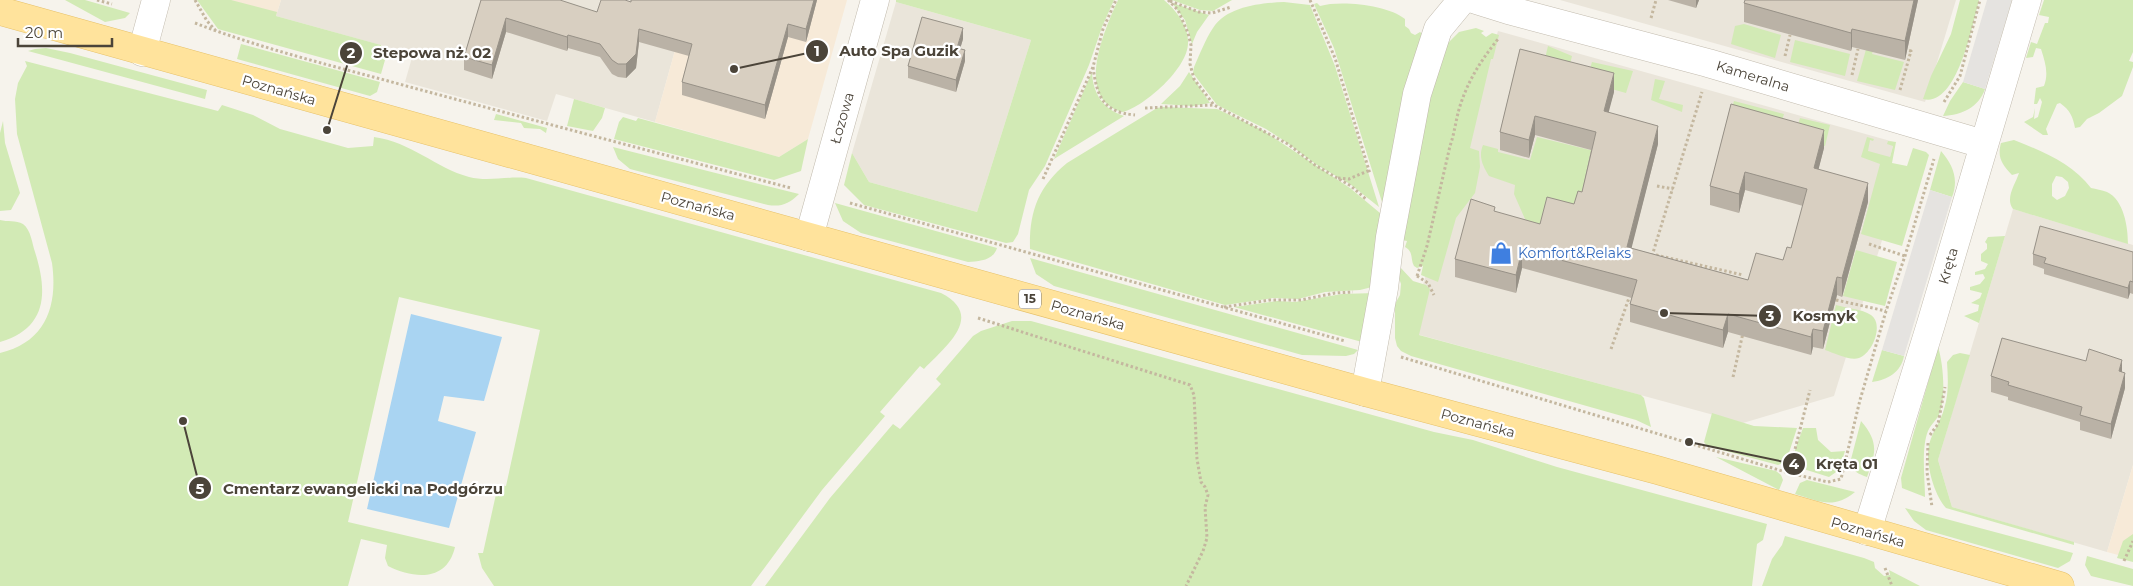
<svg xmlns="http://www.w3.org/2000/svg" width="2133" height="586" viewBox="0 0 2133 586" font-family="Montserrat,sans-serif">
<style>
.residential{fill:#eae5da}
.commercial{fill:#f7ead8}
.green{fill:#d2eab5;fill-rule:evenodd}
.parking{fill:#e5e3e0}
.water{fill:#a9d4f2}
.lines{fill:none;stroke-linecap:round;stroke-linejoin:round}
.minor-casing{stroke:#c2bbae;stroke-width:29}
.major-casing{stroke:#e6c16a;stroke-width:29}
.path{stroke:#c4b79f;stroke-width:3;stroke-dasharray:2.5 2.5;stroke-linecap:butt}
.minor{stroke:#fff;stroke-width:28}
.major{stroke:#ffe39c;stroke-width:28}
.wall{fill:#bab2a6}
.shaded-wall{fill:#979187}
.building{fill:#d8cfc1;stroke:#979187}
.labels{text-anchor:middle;stroke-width:4.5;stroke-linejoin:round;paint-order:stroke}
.shield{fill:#fff;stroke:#817c74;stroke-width:1}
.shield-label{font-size:12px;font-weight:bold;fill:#4b4439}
.street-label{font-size:14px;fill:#4b4439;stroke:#fff}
.shop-label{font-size:14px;fill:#366cbe;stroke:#fff;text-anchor:start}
.leader{fill:none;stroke:#4b4439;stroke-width:2}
.callout-dot{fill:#4b4439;stroke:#fff;stroke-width:2}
.mark-label{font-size:15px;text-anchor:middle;font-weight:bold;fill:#fff}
.callout-label{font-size:15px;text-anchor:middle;font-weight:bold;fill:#4b4439;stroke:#fff;stroke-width:4.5;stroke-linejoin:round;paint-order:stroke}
</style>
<rect width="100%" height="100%" fill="#f6f3ec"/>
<path class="residential" d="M281 0H689L655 122 556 94 547 121 405 82 413 54 276 16Z
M1560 0H1956L1925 102Z
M896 2 1031 40 977 212 869 182 852 153Z
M1498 31 1894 142 1888 164 1904 169 1834 396 1743 423 1409 332Z
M2013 209 2133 245V465L2107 552 1952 507 1938 460Z"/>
<path class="commercial" d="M221 0H281L276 16Z
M689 0H847L808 139 779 157 655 122Z
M2133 465V559L2107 552Z"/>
<path class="green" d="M65 0H85L130 13 125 18 105 22Z
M197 0H231L277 12 276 16 381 45 385 60 381 74 218 29Z
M896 0H1114L1102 27 1089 65 1045 166 1029 190 1018 234 1013 242 1006 243 864 205 844 185 852 153 869 182 977 212 1031 40 896 2Z
M1118 0H1164C1176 10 1189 27 1188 43 1188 68 1145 106 1123 112 1073 99 1105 29 1118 0Z
M1172 0H1232L1213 11 1200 10Z
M1960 0H1979C1973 23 1957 108 1923 99L1931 76 1951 34Z
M2044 0H2133V52L2129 61 2133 62V67L2122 96 2099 113 2087 119 2080 127 2075 128C2073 117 2070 110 2060 103L2057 104 2046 129 2048 135H2043L2024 122 2033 117 2035 108 2034 119 2038 117 2042 102 2040 98 2037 104H2034L2036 88 2044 86C2049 73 2045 62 2041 49L2036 48 2033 57 2026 58 2031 42 2037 44 2045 23H2048L2049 17 2039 15Z
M1284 2 1310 5 1335 66 1379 207 1350 184 1317 165 1286 142 1266 129 1217 105 1193 73 1194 67C1200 54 1205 40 1213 28 1227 6 1261 3 1284 2Z
M1172 3 1209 15 1197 32 1192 44 1185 20Z
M1317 3 1320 6C1341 0 1388 5 1405 19V26L1409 29 1411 33 1415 35 1420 32 1424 35 1386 215 1334 48 1314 4Z
M1744 24 1781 35 1775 58 1731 44 1735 26Z
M1476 28 1484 31 1481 33 1486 37 1492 33 1499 35 1493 59H1491L1470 148 1479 151 1480 167 1475 193 1456 218 1438 282 1421 275 1423 266 1417 268 1414 266C1410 259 1414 252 1405 247L1407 241 1402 240 1405 191 1443 48 1459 32Z
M1795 40 1850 54 1845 76 1790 62Z
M241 44 380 82 377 92 370 96 237 59Z
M1548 46 1572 56 1567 77 1542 71Z
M1867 46 1874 48 1872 54 1904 62 1895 90 1857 81Z
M46 48 70 53 207 90 205 99 28 51 35 49Z
M25 61 218 111 222 105 253 115 280 129 348 148 373 146 374 137C411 142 436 168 469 177 488 182 507 176 526 178L941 293C986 316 945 347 924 369L920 366 880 412 885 416 822 490 751 586H494L482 568 478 553H483L498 485 506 486 540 330 399 297 348 522 455 547C447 582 414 579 388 566L385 558 387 545 361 539 348 586H0V353C46 342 58 306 52 263L17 134 15 99 18 83 27 66Z
M1592 62 1633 71 1626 93 1586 82Z
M1092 72C1093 94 1103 109 1124 116L1054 159Z
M1189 72 1210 103 1193 106 1161 104 1180 86Z
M1655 79 1665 81 1659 99 1683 105 1682 112 1651 100Z
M1963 82 1985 89C1979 107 1962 115 1943 116L1950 101Z
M574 99 605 108 602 118 593 131 567 126Z
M1734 101 1784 114 1778 133 1728 120Z
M1162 107 1217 109 1262 130 1350 188 1380 213 1383 222 1372 287 1360 290 1325 292 1298 299 1273 298 1225 305 1030 249C1029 212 1038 187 1067 163L1157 108Z
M496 114 547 128 546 133 540 129 524 128 521 123 494 120Z
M623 117 636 121 638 118 779 157 808 139 801 171 774 180 614 139 619 122Z
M1800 118 1830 125 1825 146 1794 138Z
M3 121 5 143 20 193 11 210 0 211V133Z
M1537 137 1594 151 1581 208 1537 246 1514 194 1515 185 1489 176C1483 166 1478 157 1483 145L1498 149V152L1530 160Z
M1867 137 1874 139 1873 141 1870 140 1868 151 1890 157 1893 146 1887 144 1888 141 1896 142 1892 163 1907 166 1913 148 1926 152 1929 155 1902 246 1861 234 1880 164 1861 157Z
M2014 140C2042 151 2073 164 2091 188 2096 189 2102 190 2107 192 2124 200 2128 227 2128 244L2013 209C2005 198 2015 185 2019 173L2012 175C2002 164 1997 158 2001 143ZM2056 176 2062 177 2068 182 2069 188 2065 196 2057 200 2052 196V184Z
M613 147 799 194C789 204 781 207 768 205L630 169 618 159Z
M1941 151C1953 165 1959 179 1952 197L1930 190Z
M835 203 997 248C993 261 979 261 968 262L861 233 843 221Z
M0 220C7 222 16 220 23 224 31 230 32 243 35 252 48 293 47 328 0 342Z
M2005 236 1979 323 1964 316 1978 311 1979 305 1971 303 1980 298 1982 293 1970 290V287L1980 284 1985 278 1983 274 1975 275V272L1985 269 1988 264 1981 261V254L1987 249V244L1985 242 1988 237Z
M1856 250 1897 262 1885 306 1843 296Z
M1030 258 1358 350 1354 354 1346 356 1302 355 1054 286 1036 274Z
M1400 267 1413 281 1426 285 1430 289 1419 335 1641 395 1644 398 1651 427 1636 420 1411 356 1401 351 1397 346 1395 338V304L1400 295 1401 284 1397 272Z
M1375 293 1361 335 1362 342 1234 307 1277 301 1295 302 1342 294Z
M1836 305C1846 308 1862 309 1871 315 1884 324 1873 353 1859 358 1850 361 1834 353 1825 350Z
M1012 321H1031L1434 432 1473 440 1557 467 1767 524 1763 540 1757 544 1752 586H765L830 498 893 424 900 429 941 384 936 379 973 336 981 331Z
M1938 347C1943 362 1946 396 1940 412 1938 419 1931 424 1928 431 1921 448 1925 479 1925 497L1902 488 1901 478Z
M1882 350 1904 356C1901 372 1888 380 1872 382Z
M1960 353 1970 355 1938 460 1952 507 2074 542V545L1946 508C1934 495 1925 463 1929 445 1932 432 1941 421 1944 409 1949 394 1948 378 1947 362L1953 355Z
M1712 413 1754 426 1797 428 1786 462 1778 465 1707 446 1704 442Z
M1861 421C1879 442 1876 453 1867 477 1859 474 1853 472 1850 463Z
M1803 428H1816L1818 440 1831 452 1845 451 1839 470 1829 477 1794 466 1792 458Z
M1716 457 1776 471 1781 475 1783 480 1779 490Z
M1807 480 1855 492C1833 510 1819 501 1795 494L1800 483Z
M1905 508 2073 553 2070 561 2058 568 1926 530 1914 521Z
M2133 534V562L2117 558 2123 541Z
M1785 536 1864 558 1874 562 1875 568 1884 576 1890 575 1889 570 1920 586H1762L1772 559 1782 545Z
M2087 556 2133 569V586L2091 576 2085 565Z"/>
<path class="parking" d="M1987 0H2012L1985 89 1963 82Z
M1930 190 1952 197 1904 356 1882 350Z"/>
<path class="water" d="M411 314 502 337 484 401 444 396 438 421 476 432 449 528 367 509Z"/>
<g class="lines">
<defs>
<path id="minor" d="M1476 0 1508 10 1708 63 1983 144
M142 52 156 0
M809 237 875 0
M1365 392 1384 288 1390 237 1417 94 1438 29 1462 0
M1867 531 1931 324 2027 0"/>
<path id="major" d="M0 11 1365 392 1657 470 2060 586"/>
</defs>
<use href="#minor" class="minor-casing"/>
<use href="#major" class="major-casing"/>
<path class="path" d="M97 0 112 4
M195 0 207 21 216 31
M1168 0 1178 10 1188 33 1191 45 1190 64 1194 79 1214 105 1288 144 1315 165 1351 186 1367 200
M1310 0 1335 58 1370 174
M1170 1 1199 12 1212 13 1231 7
M1651 18 1656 0
M195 23C265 50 338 67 410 87 537 121 664 155 791 188
M1785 56 1790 35
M1093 67C1097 97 1103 112 1135 115
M1852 75 1858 49
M1900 90 1911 51 1907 50
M1944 102 1960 76 1980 0
M1145 108 1213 105
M1338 178 1349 179 1370 170
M1043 179 1093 67 1103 29 1116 0
M1657 186 1673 189
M850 203 1345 341
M1869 244 1905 256
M1656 255 1743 275
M1652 256 1702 92
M1417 276 1428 283 1434 295
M1417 276 1427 246 1450 146C1455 132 1456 117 1461 103 1469 79 1482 59 1498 39
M1836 300 1886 311
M1224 307 1270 300H1301L1335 293 1353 292
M978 318 1190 385 1194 395 1197 459 1201 482 1205 487 1208 495 1205 507 1207 538 1203 551 1186 586
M1611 349 1630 295
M1401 357 1789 473 1828 482 1841 479 1860 400 1886 311 1905 256 1934 159
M1733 377 1743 333
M1930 435 1938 424 1945 387
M1928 443 1927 472 1932 507
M1789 473 1810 390
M2124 561 2133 541
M1885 568 1892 586"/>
<use href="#minor" class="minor"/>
<use href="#major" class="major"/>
</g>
<path class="wall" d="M481 0 597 12 631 2 817 0 806 42 788 37 765 119 682 95V82L689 56 639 42 636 68 626 78 618 77 612 74 600 57 568 48 567 51 506 32 492 79 464 70V57Z
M1668 0H1699L1696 8Z
M1918 0 1905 60 1852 47 1851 51 1744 22V3Z
M963 39 960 49 965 61 956 92 908 78V66Z
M1520 49 1614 92 1608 112 1658 144 1631 248 1748 280 1783 260 1791 248 1803 206 1745 190 1739 213 1710 205V186L1731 104 1824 148 1818 170 1868 202 1842 297 1837 295 1823 349 1813 347 1811 355 1728 332 1723 348 1630 322V304L1632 298 1522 268 1516 293 1455 277V259L1495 212 1540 224 1574 204 1582 192 1591 150 1535 135 1529 158 1500 150V132Z
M2133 252V294L2130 293 2128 299 2044 274V269L2033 265V254Z
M2122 372 2125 388 2111 439 2080 430V422L2008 400V397L1991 392V376Z"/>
<path class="shaded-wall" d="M814 0H817L806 42V29Z
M1696 0H1699L1696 8Z
M1914 0H1918L1905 60V41Z
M506 18V32L492 79V65Z
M788 24V37L765 119V105Z
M963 28V39L957 59V48Z
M639 29V42L636 68 626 78V64Z
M1852 29V47L1851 51V33Z
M568 35V48L567 51V37Z
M965 50V61L956 92V80Z
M1614 73V92L1604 130V111Z
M1535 116V135L1529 158V140Z
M1658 126V144L1627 266V247Z
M1824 130V148L1814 187V168Z
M1745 172V190L1739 213V194Z
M1868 183V202L1842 297V278Z
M1522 250V268L1516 293V275Z
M1837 277V295L1823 349V331Z
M2130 281V293L2128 299V288Z
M1728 314V332L1723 348V330Z
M1813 329V347L1811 355V337Z
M2122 360V375L2119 371Z
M2125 373V388L2111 439V424Z"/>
<path class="building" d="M481 0H560L597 12 601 0H625L631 2V0H814L806 29 788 24 765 105 682 82 692 44 639 29 636 54 626 64H618L612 60 600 44 568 35 567 37 506 18 492 65 464 57Z
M1745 0H1914L1905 41 1852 29 1851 33 1744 3Z
M922 17 963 28 957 48 965 50 956 80 908 66Z
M1520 49 1614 73 1604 111 1658 126 1627 247 1748 280 1756 253 1783 260 1787 247 1791 248 1807 189 1745 172 1739 194 1710 186 1731 104 1824 130 1814 168 1868 183 1842 278 1837 277 1823 331 1813 329 1811 337 1728 314 1723 330 1630 304 1637 280 1522 250 1516 275 1455 259 1471 199 1495 207 1494 211 1540 224 1547 197 1574 204 1578 191 1582 192 1596 132 1535 116 1529 140 1500 132Z
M2040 226 2133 252V282L2130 281 2128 288 2044 263 2046 258 2033 254Z
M2002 338 2086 361 2089 349 2122 360 2119 371 2125 373 2111 424 2080 415 2082 407 2008 385 2009 382 1991 376Z"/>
<defs>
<symbol id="shop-bare" viewBox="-9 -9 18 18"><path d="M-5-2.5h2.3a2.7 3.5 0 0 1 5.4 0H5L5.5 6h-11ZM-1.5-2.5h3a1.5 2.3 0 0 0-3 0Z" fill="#3f7fe0" stroke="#fff" stroke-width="2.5" paint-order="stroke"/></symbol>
</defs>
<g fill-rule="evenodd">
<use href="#shop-bare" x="1485" y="237" width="32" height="32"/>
</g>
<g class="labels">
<rect class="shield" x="1019" y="289.5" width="22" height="19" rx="4"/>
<g class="shield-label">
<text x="1030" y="303">15</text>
</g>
<g class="street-label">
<text transform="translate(1753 76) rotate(17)" y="5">Kameralna</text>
<text transform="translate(279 90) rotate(16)" y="5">Poznańska</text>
<text transform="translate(842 118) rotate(-74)" y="5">Łozowa</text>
<text transform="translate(698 206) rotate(15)" y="5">Poznańska</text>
<text transform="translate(1948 266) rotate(-74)" y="5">Kręta</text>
<text transform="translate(1088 315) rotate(16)" y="5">Poznańska</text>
<text transform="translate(1478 423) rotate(15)" y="5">Poznańska</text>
<text transform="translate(1868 532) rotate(16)" y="5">Poznańska</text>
</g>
<g class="shop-label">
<text x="1518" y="258">Komfort&amp;Relaks</text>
</g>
</g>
<path class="leader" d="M734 69L817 51M327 130L351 53M1664 313L1770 316M1689 442L1794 464M183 421L200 488"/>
<g class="callout-dot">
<circle cx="734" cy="69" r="5"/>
<circle cx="327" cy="130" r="5"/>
<circle cx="1664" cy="313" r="5"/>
<circle cx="1689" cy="442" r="5"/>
<circle cx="183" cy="421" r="5"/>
<circle cx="817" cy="51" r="12"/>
<circle cx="351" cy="53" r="12"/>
<circle cx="1770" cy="316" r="12"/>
<circle cx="1794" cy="464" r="12"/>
<circle cx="200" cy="488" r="12"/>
</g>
<g class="mark-label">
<text x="817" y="56">1</text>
<text x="351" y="58">2</text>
<text x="1770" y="321">3</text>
<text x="1794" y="469">4</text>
<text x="200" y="494">5</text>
</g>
<g class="callout-label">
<text x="899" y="56">Auto Spa Guzik</text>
<text x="432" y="58">Stepowa nż. 02</text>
<text x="1824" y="321">Kosmyk</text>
<text x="1847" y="469">Kręta 01</text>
<text x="363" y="494">Cmentarz ewangelicki na Podgórzu</text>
</g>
<path d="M18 38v8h94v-8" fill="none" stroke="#4b4439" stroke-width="2.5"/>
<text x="25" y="38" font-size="15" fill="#4b4439" stroke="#ffffff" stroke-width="4" paint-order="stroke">20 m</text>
</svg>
